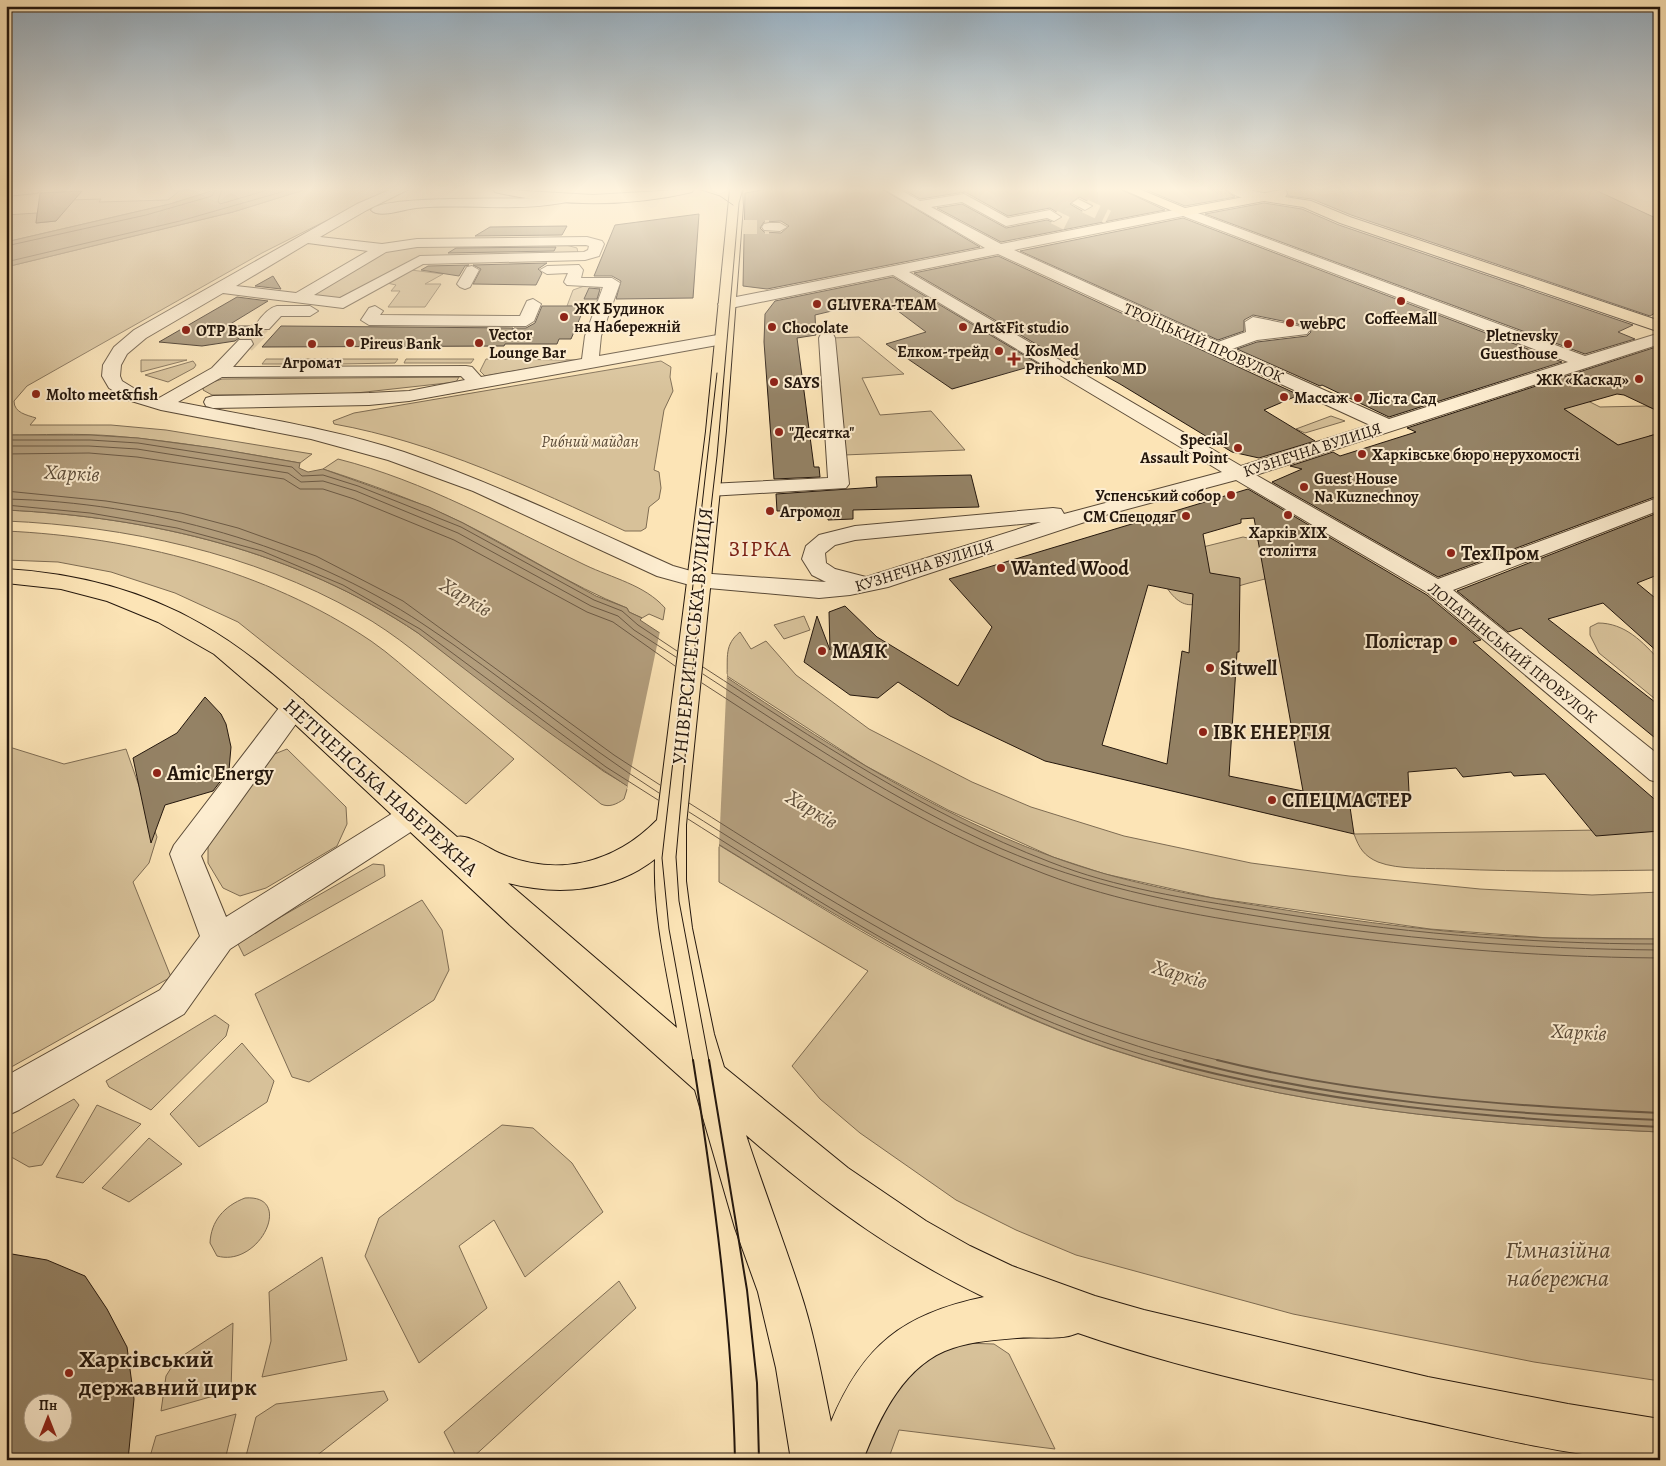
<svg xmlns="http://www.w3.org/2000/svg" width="1666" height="1466" viewBox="0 0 1666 1466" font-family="Alegreya,serif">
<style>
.green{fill:#d7c199;stroke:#7e6c53}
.water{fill:#b39e7d;stroke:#7a6850}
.pier{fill:#fce4b6}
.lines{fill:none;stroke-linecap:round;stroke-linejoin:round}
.shore-far1{stroke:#6c5a45;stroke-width:1}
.shore{stroke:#6c5a45;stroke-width:2}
.building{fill:#948265;stroke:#24170d;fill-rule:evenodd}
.minor-tunnel-far1{stroke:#dcc59d;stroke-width:14;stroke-dasharray:14 8;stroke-linecap:butt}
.minor-tunnel{stroke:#dcc59d;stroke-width:19;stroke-dasharray:19 9;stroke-linecap:butt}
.minor-casing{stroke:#5a4a37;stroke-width:2}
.major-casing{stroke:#24170d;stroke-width:2}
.minor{fill:#fdedd0;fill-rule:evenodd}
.major{fill:#fce4b6;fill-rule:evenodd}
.tram-far1{stroke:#24170d;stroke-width:1}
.tram{stroke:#24170d;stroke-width:2}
.poi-dot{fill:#8f2418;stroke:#fdedd0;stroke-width:2}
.labels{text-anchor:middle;stroke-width:4;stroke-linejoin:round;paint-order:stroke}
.far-poi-label{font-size:16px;font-weight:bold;fill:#24170d;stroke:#fdedd0;text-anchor:start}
.far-street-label{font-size:16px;fill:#24170d;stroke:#fdedd0}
.far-park-label{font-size:16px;font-style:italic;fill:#5a4a37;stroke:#fdedd0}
.poi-label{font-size:20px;font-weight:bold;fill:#24170d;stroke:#fdedd0;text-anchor:start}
.street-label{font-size:20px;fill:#24170d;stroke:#fdedd0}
.water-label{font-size:21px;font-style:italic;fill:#5d4d3a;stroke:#fdedd0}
.quarter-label{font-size:22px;letter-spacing:1px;fill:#7a1f14;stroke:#fdedd0}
.near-park-label{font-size:24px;font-style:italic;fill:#5a4a37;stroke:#fdedd0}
.near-poi-label{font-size:24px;font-weight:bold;fill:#24170d;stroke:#fdedd0;text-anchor:start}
</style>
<rect width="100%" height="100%" fill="#fce4b6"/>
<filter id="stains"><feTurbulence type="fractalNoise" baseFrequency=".004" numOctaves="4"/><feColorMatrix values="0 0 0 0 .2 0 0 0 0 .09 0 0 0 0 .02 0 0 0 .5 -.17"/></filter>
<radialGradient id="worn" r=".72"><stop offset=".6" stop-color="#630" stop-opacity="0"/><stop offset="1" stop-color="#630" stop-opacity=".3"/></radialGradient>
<path class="green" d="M182 189H218L170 204 6 242V215L37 213 36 223 56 221 70 200 101 199 99 202 168 200Z
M307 189H389L262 253 27 386 14 401C14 413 27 415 36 418L30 425H111L166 430 312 454 300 463C238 452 177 441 114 436 78 433 42 435 6 435V267L233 212Z
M419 245H566L577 248 578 253 423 257 344 301 307 295 386 249Z
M411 270 443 274 425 284H441L425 307H388L400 291H391L396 285 387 283Z
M587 285 600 288 596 306H567L573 290Z
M859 337 904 374 862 378 880 415 931 411 965 450 844 455 831 338Z
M266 359H337L334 364H262Z
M342 359H398L395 363 339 364Z
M406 359H474L471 363H404Z
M486 359 578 360 485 376 480 371Z
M141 360H187L141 372Z
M193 361 196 365 194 368 168 382 145 375Z
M661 361 671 367 670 377 673 391 664 410 654 470 659 472 661 488 659 499 649 507 646 528 641 531H625C532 488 435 442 334 424L333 421 354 413Z
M459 377 456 382 347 394 212 395 203 390 204 385 222 379Z
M1564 389 1600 407 1646 406 1654 409 1660 408V433L1649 436 1635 456 1603 435 1598 436 1561 420Z
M1331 416 1345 421 1305 433 1296 429Z
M338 459C425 481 504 526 585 565 612 578 645 585 665 608L663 620 649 614 642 618 629 612 627 608C569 585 518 550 461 522 417 501 370 484 323 469Z
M6 510C151 517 296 551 418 633L603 771 628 786 624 799C617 804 609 808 601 804 555 767 509 729 464 692 430 664 396 634 358 613 252 553 126 526 6 521Z
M6 531C133 537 266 570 371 641 390 654 407 670 424 684 454 709 484 734 514 759L466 804 238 622 175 593 111 572 58 562 6 560Z
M1243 537 1263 541 1265 579C1254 582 1242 584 1231 589 1203 600 1187 620 1165 585L1199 548Z
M804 616 810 630 784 639 774 625Z
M1598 623C1625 623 1643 642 1660 661V703L1599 653 1590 635V627Z
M740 632 751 649 766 641 796 675 869 729 972 782 1031 807 1124 836 1251 863 1349 876 1480 889 1592 895 1660 892V939L1549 938 1430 929 1213 898 1105 874 1053 857 948 810 866 766 727 676C728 657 724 645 740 632Z
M6 746 64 764 126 749 157 837 149 863 133 882 171 977 6 1070Z
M287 749 346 807 347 824 337 846 266 888 240 896 223 888 208 863V838L267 757Z
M1660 829V870C1591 871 1523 872 1454 869 1432 868 1398 870 1378 862 1364 856 1359 848 1354 834Z
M719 845C843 921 971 1003 1110 1049 1287 1108 1475 1124 1660 1132V1381L1534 1362 1293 1314 1076 1255 1016 1230 956 1200 860 1133 820 1099 792 1066 868 971 719 882Z
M373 864 384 865 385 876 244 956 237 942Z
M422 900 442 930 449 970 434 1000 309 1082 292 1077 255 994Z
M215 1015 229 1025 226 1036 151 1110 109 1087 106 1081Z
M242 1043 274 1081 267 1102 199 1147 170 1114Z
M74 1099 79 1105 42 1165 29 1167 6 1154V1137Z
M97 1105 141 1124 83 1183 56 1177Z
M502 1125 533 1128 572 1163 603 1212 525 1277 494 1220 459 1246 487 1308 419 1363 365 1256 379 1218Z
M149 1138 182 1164 129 1202 102 1188Z
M245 1198C295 1194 260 1268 217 1256L210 1243C211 1221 224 1206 245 1198Z
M322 1257 347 1360 262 1377 271 1341 269 1292Z
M619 1281 636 1308 470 1460H458L444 1432Z
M233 1323 231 1391 161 1411 166 1376 176 1360Z
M963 1343 994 1344 1009 1354 1055 1449 899 1430 888 1460H856L912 1361Z
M384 1391 388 1400 311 1460H245L256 1417 276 1404Z
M236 1414 225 1460H149L156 1436Z"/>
<path class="water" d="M218 189H307L233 212 6 267V242L170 204Z
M6 435H90L138 438 214 448 300 463 299 468 308 472 323 469 429 507 463 523 596 596 627 608 629 612 642 618 640 620C772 706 904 803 1053 857 1121 882 1195 896 1267 907 1360 922 1455 935 1550 938 1587 939 1623 939 1660 939V1132C1475 1124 1287 1108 1111 1049 1017 1018 931 970 845 920 764 873 684 824 606 772 541 729 479 680 418 633 296 551 152 517 6 510Z"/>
<path class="pier" d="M660 631 727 674 719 847 627 789Z"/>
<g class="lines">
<path class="shore-far1" d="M222 189 218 201 220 204 271 189
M6 246 146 215 212 196 216 189
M6 262 180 221 292 189
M6 440H90L138 443 292 467 302 476 323 475 358 486 461 527 594 600 622 611 638 625 677 651
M6 446H89L137 449 288 473 301 482 323 481 356 491 458 533 591 606 618 616 634 630 676 657
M6 454 89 453 137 457 284 479 300 489H323L354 499 454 540 587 612 613 622 675 666
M6 491 106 501 181 513 238 528 316 556 403 601 614 755 660 785
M6 499C148 502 305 545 423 624 504 677 577 741 659 793
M6 505 90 513 177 528 262 551 343 585 420 629 606 767 658 800
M703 667C814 739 925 814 1050 862 1116 888 1188 899 1258 910 1392 932 1525 944 1660 944
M703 674C800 737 896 803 1002 849 1086 885 1174 903 1263 917 1395 939 1527 949 1660 950
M702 683C815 756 918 826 1045 874 1118 902 1196 915 1273 927 1402 946 1530 957 1660 958
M689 803C809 879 928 956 1059 1010 1112 1032 1167 1048 1222 1061
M689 812C846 911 1007 1014 1189 1061
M688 819C838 914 993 1015 1165 1061"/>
<path class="shore" d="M1161 1060C1325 1105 1491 1118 1660 1127
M1184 1060C1339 1101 1500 1114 1660 1120
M1217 1060C1362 1096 1511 1106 1660 1113"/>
</g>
<path class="building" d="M768 189H882L980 247 767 289 743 286 745 193ZM781 221 789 226 781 233 764 232 760 228 764 222Z
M903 189H1120L1165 210 1001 242 937 208 962 204 1006 228 1047 220 1055 223 1063 216 1050 208 1008 216 965 192 920 199ZM1079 197 1093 204 1094 207 1084 212 1070 204Z
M1144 189H1224L1235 197 1185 206Z
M1286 189H1593L1660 220V310L1650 316 1351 215 1312 199 1288 196Z
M82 191 56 221 36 223 40 193Z
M1264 203 1302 209 1339 225 1633 325 1618 332 1635 339 1585 354 1205 214Z
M699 214 693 298 616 299 621 281 612 276H594L615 225Z
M1183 218 1562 362 1389 417 1322 385 1320 386 1237 349 1257 342 1307 336 1311 332 1307 326 1253 315 1244 320V331L1218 340 1020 251Z
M567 226 562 235 475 236 490 227Z
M556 247 554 251 448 253 456 248Z
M998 256 1299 395 1264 410 1315 441 1259 458 1232 452 1120 384 1068 355 1060 358 914 273Z
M547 263 538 269 542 273 536 285 473 284 481 269 473 265Z
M469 265 465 266 459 276 421 270 428 266Z
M273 276 281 289 255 286Z
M893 277 1039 364 952 389 886 344 926 332 882 299 815 315 816 335 797 338 814 467H819L820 477 774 479 764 342 765 314 775 301Z
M589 288 600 289 597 299H584Z
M237 297 268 301 227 326H251L252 338H239L235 341 202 346 159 342Z
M542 306H585L571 339H559L557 344H505L504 346 262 347 281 326 513 328 508 339 514 328H526L535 323Z
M1656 347 1660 349V412L1624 395 1617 394 1564 409 1618 445 1660 433V495L1438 577 1272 482 1302 469 1290 466 1333 452 1340 456 1416 432 1407 428Z
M971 475 979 507 853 510V519L828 520V510L777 511 776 494 877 487 876 477Z
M1248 489 1427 595 1481 640 1473 642 1660 804V831L1596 836 1545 774 1514 776 1511 772 1463 777 1456 768 1408 772 1409 792 1396 806 1350 807 1354 834 1045 761 950 716 898 682 878 698 850 695 804 662 817 616 830 650 829 612 845 606 877 637 958 686 992 627 949 579ZM1254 518 1303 791 1229 776 1237 652H1239L1240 578 1210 573 1203 534 1241 523V519ZM1148 585 1193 594 1189 653 1182 651 1167 764 1102 745Z
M1660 512V574L1637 583 1660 602V654L1603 603 1548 619 1660 706V742L1521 628 1508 632 1457 591Z
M205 697 221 714 226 724 231 747 229 770 213 791 165 805 151 843 133 758 177 733Z
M6 1253 47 1260 85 1276 107 1309 127 1347 134 1399 128 1460H6ZM32 1404H62V1434H32Z"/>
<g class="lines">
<path class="minor-tunnel-far1" d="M1085 206 1108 217
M1054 217 1068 224
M743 227H769
M259 330 263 326"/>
<path class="minor-tunnel" d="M245 344 260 329"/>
<defs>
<path id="minor" d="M6 189H43L37 193 6 196Z
M392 189H409L367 210 320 237 382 244 417 239 587 237 602 241 604 244 599 256 585 260 423 264 343 308 223 293 146 338 127 354 121 365 120 376 122 381 140 392 159 398 212 368 239 340H251L253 344 233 367 466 366 472 367 481 377 582 359 585 336 603 287 567 285 564 282 568 273 547 274 540 270 547 266 579 265 583 270 581 278H612L620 283 601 336 599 356 723 334 729 335 731 339 729 343 723 344 409 401 369 405 213 408 206 406 204 402 206 398 213 396 369 393 409 391 465 380 461 376 222 377 178 402C253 417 331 428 404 452 496 484 584 526 673 566L698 573 826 582 812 575 802 559 806 546 819 535 855 526 1053 508 1061 509 1064 514 1222 472 893 275 726 309 720 307 718 304 726 299 985 248 884 189H899L920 201 964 194 1008 218 1050 210 1061 217 1054 221 1047 218 1006 226 962 202 931 207 1001 244 1184 208 1585 356 1660 333V344L1256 475 1438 579 1660 497V510L1453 590 1660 756V783L1650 780 1428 593 1236 480 1109 514 888 587 850 595 819 598 697 587 657 576 473 491 388 460 311 439 161 410 128 400 109 388 102 376 103 365 114 347 134 330 357 204ZM1183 216 1568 362 1389 419 1232 349 1257 340 1307 334 1309 331 1307 328 1253 317 1245 322 1246 332 1218 342 1014 250ZM308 243 368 251 296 293 236 286ZM586 245 589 246 588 250 584 252 420 256 340 298 314 295 386 252 417 247ZM998 254 1370 425 1241 466 909 272ZM1041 522 866 577 835 569 826 563 825 553 835 545 855 540Z
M1226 189H1243L1268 194 1269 197C1261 206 1234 197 1226 189Z
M566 194 571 195 572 198 571 201C520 213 467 203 416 208 405 209 379 219 371 210 383 195 506 200 531 198 543 197 555 195 566 194Z
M1078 199 1092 206 1085 210 1072 203Z
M769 223H780L787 227 780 231 764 230 762 227 764 224Z
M472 266 479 270 470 287 465 289 460 287 457 284 467 267Z
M533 299 541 304 534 321 526 326 369 325 361 320 369 308 375 306 383 311 380 315 520 316 527 301Z
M277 306H310L318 311 310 316H281L269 329H257L255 326C260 318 268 308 277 306Z
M827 333 833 334 835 338 849 484 846 488 709 496 702 494 699 490 702 486 709 484 828 478 819 338 821 334Z
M294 697 303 700 307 707 303 714 201 856 226 917 401 808 412 804 423 808 427 816 423 824 230 949 184 1014 19 1110 6 1116V1076L160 990 200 936 170 854 174 845 285 700Z"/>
<path id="major" d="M493 189 593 195 694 189 692 192C629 207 558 207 495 192Z
M730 189H742L743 206 726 431 686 825V881L692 928 714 1034 724 1067 848 1168 926 1221 970 1246 1012 1266 1095 1296 1144 1310 1428 1377 1568 1404 1660 1419V1460C1578 1460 1487 1435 1407 1418 1297 1393 1184 1370 1078 1333 1059 1341 1038 1336 1017 1338 996 1340 974 1341 953 1348 905 1363 880 1416 863 1460H791L776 1368 758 1292 735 1228 695 1090 511 926 283 713 214 654 158 622 107 601 61 589 6 583V569C74 573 142 590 201 624 249 651 289 688 329 724 372 762 414 800 457 837 468 834 488 848 499 853 556 878 614 864 657 820L706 431ZM655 859C653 916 667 972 677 1028L508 883C558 896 613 892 655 859ZM746 1135C822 1201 893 1253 984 1297 903 1314 863 1345 831 1422 822 1378 814 1333 800 1291 783 1239 763 1187 746 1135Z
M1122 189H1139L1185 208 1281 190 1286 191 1287 194 1285 197 1311 201 1350 217 1660 321V332L1340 223 1303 207 1264 201 1184 216Z"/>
</defs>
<use href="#minor" class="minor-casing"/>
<use href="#major" class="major-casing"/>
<use href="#minor" class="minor"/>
<use href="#major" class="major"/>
<path class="tram-far1" d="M698 189 720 196 733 205
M693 1061 669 929 662 858 717 373
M709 1061 679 901 676 857 695 646 717 456 739 203 743 189"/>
<path class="tram" d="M693 1060C714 1193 732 1325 735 1460
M709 1060 747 1290 757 1383 759 1460"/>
</g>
<linearGradient id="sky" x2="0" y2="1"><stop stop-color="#93abbd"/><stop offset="0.48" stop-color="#fef3de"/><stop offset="1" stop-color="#fef3de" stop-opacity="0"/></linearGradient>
<rect width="1666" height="394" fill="url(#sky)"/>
<g class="poi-dot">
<circle cx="1401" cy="301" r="5"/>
<circle cx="817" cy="304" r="5"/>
<circle cx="564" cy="317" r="5"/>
<circle cx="1290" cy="323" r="5"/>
<circle cx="772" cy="327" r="5"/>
<circle cx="963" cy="327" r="5"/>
<circle cx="186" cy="330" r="5"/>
<circle cx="350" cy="343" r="5"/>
<circle cx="479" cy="343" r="5"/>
<circle cx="312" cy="344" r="5"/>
<circle cx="1568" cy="344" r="5"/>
<circle cx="999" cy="351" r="5"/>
<path d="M1011.5 351.5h5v5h5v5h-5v5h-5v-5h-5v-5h5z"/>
<circle cx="1639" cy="379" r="5"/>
<circle cx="774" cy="382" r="5"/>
<circle cx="36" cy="394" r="5"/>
<circle cx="1284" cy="397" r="5"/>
<circle cx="1358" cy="398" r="5"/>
<circle cx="779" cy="432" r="5"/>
<circle cx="1238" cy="448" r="5"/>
<circle cx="1362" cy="454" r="5"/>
<circle cx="1304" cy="487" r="5"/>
<circle cx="1231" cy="495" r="5"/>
<circle cx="770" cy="511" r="5"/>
<circle cx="1288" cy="515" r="5"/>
<circle cx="1186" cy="516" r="5"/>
<circle cx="1451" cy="553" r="5"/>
<circle cx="1001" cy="568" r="5"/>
<circle cx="1453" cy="641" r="5"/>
<circle cx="822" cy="651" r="5"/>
<circle cx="1210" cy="668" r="5"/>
<circle cx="1203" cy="732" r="5"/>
<circle cx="157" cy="773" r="5"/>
<circle cx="1272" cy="800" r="5"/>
<circle cx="69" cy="1373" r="5"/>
</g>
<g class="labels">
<g class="far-poi-label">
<text x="827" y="310">GLIVERA-TEAM</text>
<text x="574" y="314">ЖК Будинок<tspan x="574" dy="18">на Набережній</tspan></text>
<text x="1401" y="324" text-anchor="middle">CoffeeMall</text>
<text x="1300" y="329">webPC</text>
<text x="782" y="333">Chocolate</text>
<text x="973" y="333">Art&amp;Fit studio</text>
<text x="196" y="336">OTP Bank</text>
<text x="489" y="340">Vector<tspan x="489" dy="18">Lounge Bar</tspan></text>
<text x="1558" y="341" text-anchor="end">Pletnevsky<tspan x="1558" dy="18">Guesthouse</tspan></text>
<text x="360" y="349">Pireus Bank</text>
<text x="1025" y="356">KosMed<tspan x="1025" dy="18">Prihodchenko MD</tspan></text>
<text x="989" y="357" text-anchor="end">Елком-трейд</text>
<text x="312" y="368" text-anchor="middle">Агромат</text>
<text x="1629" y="385" text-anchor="end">ЖК «Каскад»</text>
<text x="784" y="388">SAYS</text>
<text x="46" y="400">Molto meet&amp;fish</text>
<text x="1294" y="403">Массаж</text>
<text x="1368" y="404">Ліс та Сад</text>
<text x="789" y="438">"Десятка"</text>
<text x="1228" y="445" text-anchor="end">Special<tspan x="1228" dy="18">Assault Point</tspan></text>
<text x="1372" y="460">Харківське бюро нерухомості</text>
<text x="1314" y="484">Guest House<tspan x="1314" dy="18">Na Kuznechnoy</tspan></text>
<text x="1221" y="501" text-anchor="end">Успенський собор</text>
<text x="780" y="517">Агромол</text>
<text x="1176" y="522" text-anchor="end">СМ Спецодяг</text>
<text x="1288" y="538" text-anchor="middle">Харків XIX<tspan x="1288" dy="18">століття</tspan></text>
</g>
<g class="far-street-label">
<text transform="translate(1204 342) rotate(24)" y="6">ТРОЇЦЬКИЙ ПРОВУЛОК</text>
<text transform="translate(1312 449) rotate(-18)" y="6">КУЗНЕЧНА ВУЛИЦЯ</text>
<text transform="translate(924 565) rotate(-17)" y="6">КУЗНЕЧНА ВУЛИЦЯ</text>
<text transform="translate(1513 652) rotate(39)" y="6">ЛОПАТИНСЬКИЙ ПРОВУЛОК</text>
</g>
<g class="far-park-label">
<text x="590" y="447">Рибний майдан</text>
</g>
<g class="poi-label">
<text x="1461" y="560">ТехПром</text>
<text x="1011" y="575">Wanted Wood</text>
<text x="1443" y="648" text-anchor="end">Полістар</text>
<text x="832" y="658">МАЯК</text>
<text x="1220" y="675">Sitwell</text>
<text x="1213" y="739">ІВК ЕНЕРГІЯ</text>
<text x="167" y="780">Amic Energy</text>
<text x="1282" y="807">СПЕЦМАСТЕР</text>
</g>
<g class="street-label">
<text transform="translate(692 636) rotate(-84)" y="7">УНІВЕРСИТЕТСЬКА ВУЛИЦЯ</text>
<text transform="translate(381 787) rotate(42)" y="7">НЕТІЧЕНСЬКА НАБЕРЕЖНА</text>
</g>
<g class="water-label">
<text transform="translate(72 473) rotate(3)" y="7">Харків</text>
<text transform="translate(466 597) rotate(31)" y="7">Харків</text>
<text transform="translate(812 809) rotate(31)" y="7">Харків</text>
<text transform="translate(1180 974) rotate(17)" y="7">Харків</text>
<text transform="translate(1579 1032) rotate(3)" y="7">Харків</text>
</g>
<g class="quarter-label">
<text x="760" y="556">ЗІРКА</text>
</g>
<g class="near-park-label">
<text x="1558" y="1258">Гімназійна<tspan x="1558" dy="28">набережна</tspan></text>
</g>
<g class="near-poi-label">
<text x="79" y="1367">Харківський<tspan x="79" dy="28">державний цирк</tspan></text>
</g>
</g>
<rect width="1666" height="1466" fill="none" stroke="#fce4b6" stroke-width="25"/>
<rect x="8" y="8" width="1651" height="1451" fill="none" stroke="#24170d" stroke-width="2.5"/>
<rect x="12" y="12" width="1641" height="1441" fill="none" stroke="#24170d"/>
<g transform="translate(48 1418)"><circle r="24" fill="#fdedd0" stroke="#a69782"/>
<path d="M0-4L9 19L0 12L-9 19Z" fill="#8f2418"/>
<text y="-8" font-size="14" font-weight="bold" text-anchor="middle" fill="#24170d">Пн</text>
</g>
<rect width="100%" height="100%" filter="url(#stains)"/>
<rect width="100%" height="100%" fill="url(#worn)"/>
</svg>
